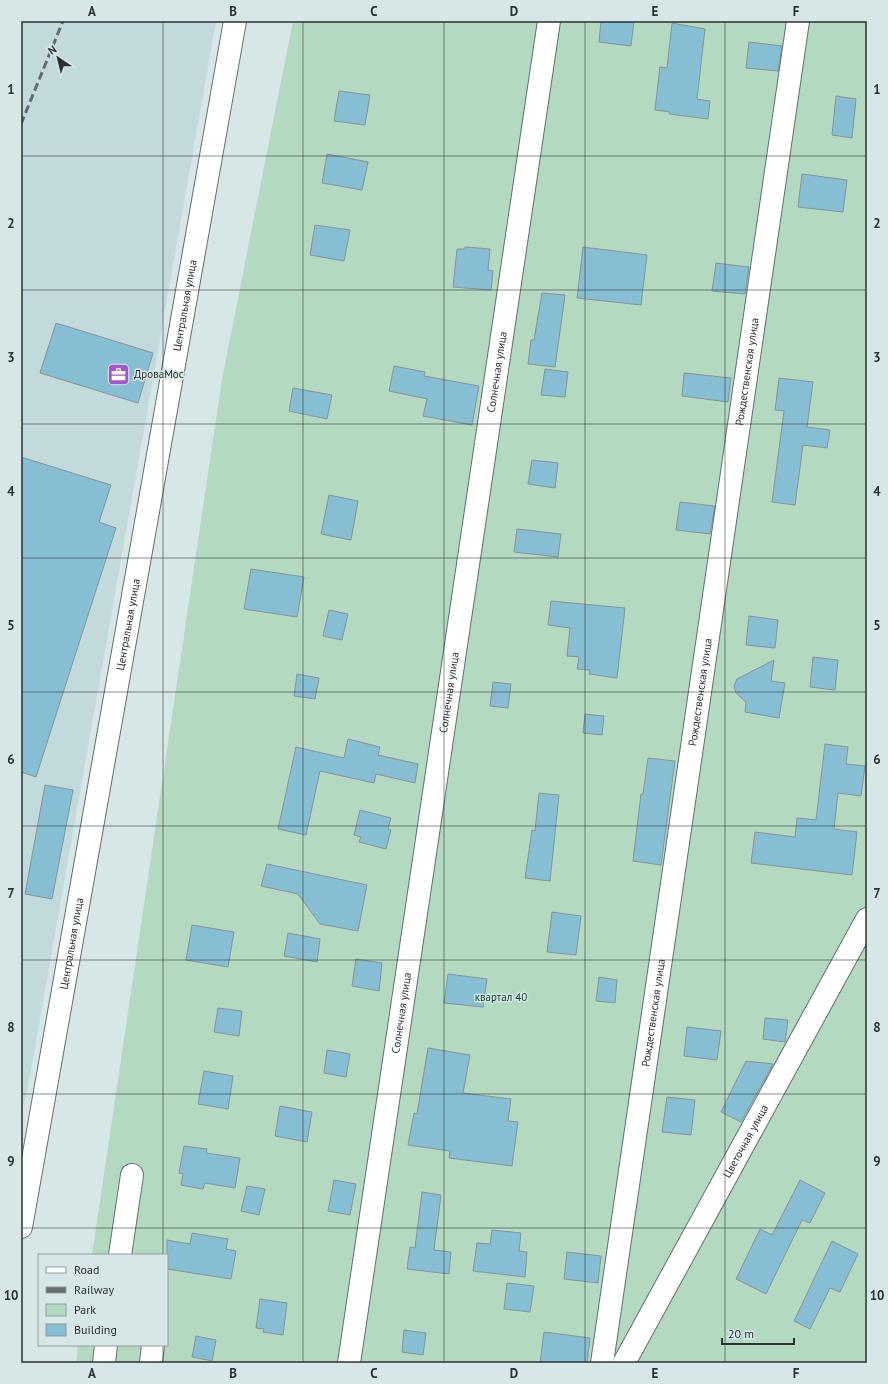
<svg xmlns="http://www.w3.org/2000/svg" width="888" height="1384" viewBox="0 0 888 1384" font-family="'PT Sans',sans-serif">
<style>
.built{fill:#c3dadc}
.green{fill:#b3d9c1}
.building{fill:#86bed3;stroke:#879398}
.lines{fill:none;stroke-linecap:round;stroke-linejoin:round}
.minor-casing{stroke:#626f70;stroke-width:24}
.minor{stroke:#fff;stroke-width:22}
.rail{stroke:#646c6d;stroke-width:3;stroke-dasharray:8 4;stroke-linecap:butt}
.grid{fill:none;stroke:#2b3031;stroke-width:1;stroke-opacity:0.55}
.labels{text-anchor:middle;stroke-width:3;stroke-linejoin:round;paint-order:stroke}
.street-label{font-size:11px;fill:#2b3031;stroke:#d7e6e7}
.poi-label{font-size:11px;fill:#2b3031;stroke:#d7e6e7;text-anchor:start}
.park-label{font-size:11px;fill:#0a4529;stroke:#d7e6e7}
.neatline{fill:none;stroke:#2b3031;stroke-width:1.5}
.grid-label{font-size:13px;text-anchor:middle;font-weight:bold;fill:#2b3031}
</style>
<rect width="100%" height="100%" fill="#d7e6e7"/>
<path class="built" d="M21 21H216L26 1098 21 1109Z"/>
<path class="green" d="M293 21H867V1363H76L78 1345H167V1255H92L222 379Z"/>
<path class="building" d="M601 21H634L631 46 599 42Z
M672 23 705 29 697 99 710 101 708 119 669 114 670 112 655 110 660 67 667 68Z
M749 42 782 46 778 71 746 68Z
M339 91 370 95 365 125 334 121Z
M836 96 856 99 852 138 832 135Z
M327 154 368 162 362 190 322 183Z
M802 174 847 180 843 212 798 207Z
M315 225 350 230 344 261 310 255Z
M465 247 490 249 488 270 493 271 491 290 453 287 457 249H464Z
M583 247 647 255 641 305 577 298Z
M716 263 749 267 745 294 712 291Z
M542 293 565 295 555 367 528 364 531 340H534Z
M56 323 153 353 138 403 40 373Z
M394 366 425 372 424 376 479 386 472 425 423 416 427 399 389 391Z
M545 369 568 372 565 397 541 395Z
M684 373 731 378 728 402 682 396Z
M779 378 813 382 807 427 830 430 827 448 803 445 795 505 772 502 784 411 775 410Z
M293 388 332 395 327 419 289 411Z
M21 457 111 485 99 522 116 528 36 777 21 772Z
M532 460 558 463 555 488 528 484Z
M329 495 358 501 351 540 321 534Z
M680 502 715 506 710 534 676 530Z
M517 529 561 534 558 557 514 552Z
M251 569 304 577 297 617 244 609Z
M551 601 625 608 617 678 589 674 590 670 577 669 579 657 567 656 570 628 548 625Z
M329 610 348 614 342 640 323 636Z
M749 616 778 620 775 648 746 645Z
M813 657 838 660 835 690 810 687Z
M774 660 771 681 785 683 779 718 745 712 746 702 736 693 734 686 737 679Z
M297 674 319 678 315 699 294 696Z
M493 682 511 684 508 708 490 706Z
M585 714 604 716 602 735 583 733Z
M348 739 380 747 378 755 418 764 415 783 376 774 374 783 320 771 306 835 278 829 296 747 344 758Z
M825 744 848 747 846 764 865 766 861 796 838 793 834 829 857 832 852 875 751 863 755 832 795 837 797 818 816 820Z
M648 758 675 761 661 865 633 861 641 794H643Z
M45 785 73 790 52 899 25 894Z
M539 793 559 795 550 881 525 878 532 830 535 831Z
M360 810 391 818 388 829 391 830 386 849 359 842 361 837 354 835Z
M267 864 367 885 358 931 320 924 298 894 261 886Z
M552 912 581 916 576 955 547 952Z
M192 925 234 932 228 967 186 960Z
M288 933 320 939 317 962 284 956Z
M356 959 382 963 379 991 352 986Z
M448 974 487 979 483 1007 444 1003Z
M599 977 617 980 615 1003 596 1001Z
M218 1008 242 1011 239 1036 214 1032Z
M765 1018 788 1020 785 1042 763 1039Z
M687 1027 721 1031 717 1060 684 1056Z
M428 1048 470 1055 463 1093 511 1099 508 1121 518 1122 512 1166 449 1158 450 1151 408 1145 414 1113 417 1114Z
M327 1050 350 1054 346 1077 324 1073Z
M746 1061 773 1064 741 1122 721 1112Z
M204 1071 233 1076 228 1109 198 1104Z
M667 1097 695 1100 691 1135 662 1132Z
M280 1106 312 1112 307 1142 275 1136Z
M184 1146 207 1149 206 1153 240 1158 235 1188 205 1183 203 1189 181 1185 183 1174 179 1173Z
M334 1180 356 1184 350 1215 328 1211Z
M800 1180 825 1193 810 1223 802 1220 766 1294 736 1279 760 1229 772 1235Z
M247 1186 265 1189 259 1215 241 1211Z
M422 1192 441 1195 434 1250 451 1252 449 1274 407 1269 410 1247 415 1248Z
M492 1230 521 1233 519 1251 527 1252 525 1277 473 1271 477 1243 490 1244Z
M192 1233 228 1239 226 1249 236 1251 231 1279 167 1269V1240L190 1244Z
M832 1241 858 1254 840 1292 830 1288 810 1329 794 1321Z
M567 1252 601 1256 598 1283 564 1279Z
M507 1283 534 1286 530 1312 504 1309Z
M260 1299 287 1303 283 1335 263 1332 264 1329 256 1328Z
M404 1330 426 1333 423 1355 402 1352Z
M544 1332 590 1338 587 1363H540Z
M196 1336 216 1340 212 1361 192 1357Z"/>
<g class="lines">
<defs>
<g id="minor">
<path id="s1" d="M21 1227 235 21"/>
<path d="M120 1255 132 1175"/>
<path d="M104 1363 106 1345"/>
<path d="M151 1363 153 1345"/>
<path id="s2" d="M349 1363 549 21"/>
<path id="s3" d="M602 1363 798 21"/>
<path id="s4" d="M624 1363 867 919"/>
</g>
</defs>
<use href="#minor" class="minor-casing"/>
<use href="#minor" class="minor"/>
<path class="rail" d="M21 124 63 21"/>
</g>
<path class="grid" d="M163 21V1255M303 21V1363M444 21V1363M585 21V1363M725 21V1363M21 156H867M21 290H867M21 424H867M21 558H867M21 692H867M21 826H867M21 960H867M21 1094H867M21 1228H867M163 1345V1363"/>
<defs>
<symbol id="office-square" viewBox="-11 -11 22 22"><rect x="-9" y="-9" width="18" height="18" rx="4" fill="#a457c9" stroke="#d7e6e7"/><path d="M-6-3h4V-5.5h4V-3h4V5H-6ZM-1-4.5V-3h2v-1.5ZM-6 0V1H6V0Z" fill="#fff"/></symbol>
</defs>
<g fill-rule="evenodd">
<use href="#office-square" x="106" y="362" width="25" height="25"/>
</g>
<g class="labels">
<g class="street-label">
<text dy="4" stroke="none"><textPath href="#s1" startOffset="936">Центральная улица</textPath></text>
<text dy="4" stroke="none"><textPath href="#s3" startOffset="1002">Рождественская улица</textPath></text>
<text dy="4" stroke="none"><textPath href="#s2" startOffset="1002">Солнечная улица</textPath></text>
<text dy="4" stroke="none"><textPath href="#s1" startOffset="612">Центральная улица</textPath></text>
<text dy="4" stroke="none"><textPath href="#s2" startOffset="678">Солнечная улица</textPath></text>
<text dy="4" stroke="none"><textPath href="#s3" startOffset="678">Рождественская улица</textPath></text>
<text dy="4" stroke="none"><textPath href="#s1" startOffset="288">Центральная улица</textPath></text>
<text dy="4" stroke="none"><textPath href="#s2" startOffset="354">Солнечная улица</textPath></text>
<text dy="4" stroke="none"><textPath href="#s3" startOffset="354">Рождественская улица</textPath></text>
<text dy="4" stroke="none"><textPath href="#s4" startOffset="253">Цветочная улица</textPath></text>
</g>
<g class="poi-label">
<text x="134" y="378">ДроваМос</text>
</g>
<g class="park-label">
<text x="501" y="1001">квартал 40</text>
</g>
</g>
<rect width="888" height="1384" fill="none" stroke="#d7e6e7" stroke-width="44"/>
<rect x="38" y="1254" width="130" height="92" fill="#d7e6e7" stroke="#929d9e"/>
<rect x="46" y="1267" width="20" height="6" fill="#ffffff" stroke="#929d9e"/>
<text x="74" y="1274" font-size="12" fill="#2b3031">Road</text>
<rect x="46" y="1287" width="20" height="6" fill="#646c6d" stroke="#929d9e"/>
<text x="74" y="1294" font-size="12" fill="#2b3031">Railway</text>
<rect x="46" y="1304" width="20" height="12" fill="#b3d9c1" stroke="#929d9e"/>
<text x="74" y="1314" font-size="12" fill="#2b3031">Park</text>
<rect x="46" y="1324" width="20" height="12" fill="#86bed3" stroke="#929d9e"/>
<text x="74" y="1334" font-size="12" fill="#2b3031">Building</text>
<g transform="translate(58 58) rotate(325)" stroke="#d7e6e7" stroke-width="3" paint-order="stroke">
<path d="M0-3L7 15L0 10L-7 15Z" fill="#2b3031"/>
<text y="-6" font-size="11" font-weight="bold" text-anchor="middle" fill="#2b3031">N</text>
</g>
<path d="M722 1338v6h72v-6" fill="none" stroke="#2b3031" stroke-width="2"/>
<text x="728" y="1338" font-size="12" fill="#2b3031" stroke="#d7e6e7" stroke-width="3" paint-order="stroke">20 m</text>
<rect x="22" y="22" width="844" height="1340" class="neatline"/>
<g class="grid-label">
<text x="92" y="16">A</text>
<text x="233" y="16">B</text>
<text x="374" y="16">C</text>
<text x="514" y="16">D</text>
<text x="655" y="16">E</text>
<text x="796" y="16">F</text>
<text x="11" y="94">1</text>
<text x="877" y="94">1</text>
<text x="11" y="228">2</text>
<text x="877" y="228">2</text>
<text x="11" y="362">3</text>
<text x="877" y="362">3</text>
<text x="11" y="496">4</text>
<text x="877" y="496">4</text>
<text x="11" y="630">5</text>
<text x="877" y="630">5</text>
<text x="11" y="764">6</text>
<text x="877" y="764">6</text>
<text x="11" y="898">7</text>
<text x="877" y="898">7</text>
<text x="11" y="1032">8</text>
<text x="877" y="1032">8</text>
<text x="11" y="1166">9</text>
<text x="877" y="1166">9</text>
<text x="11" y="1300">10</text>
<text x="877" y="1300">10</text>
<text x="92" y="1378">A</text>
<text x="233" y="1378">B</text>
<text x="374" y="1378">C</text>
<text x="514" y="1378">D</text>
<text x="655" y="1378">E</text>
<text x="796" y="1378">F</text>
</g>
</svg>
